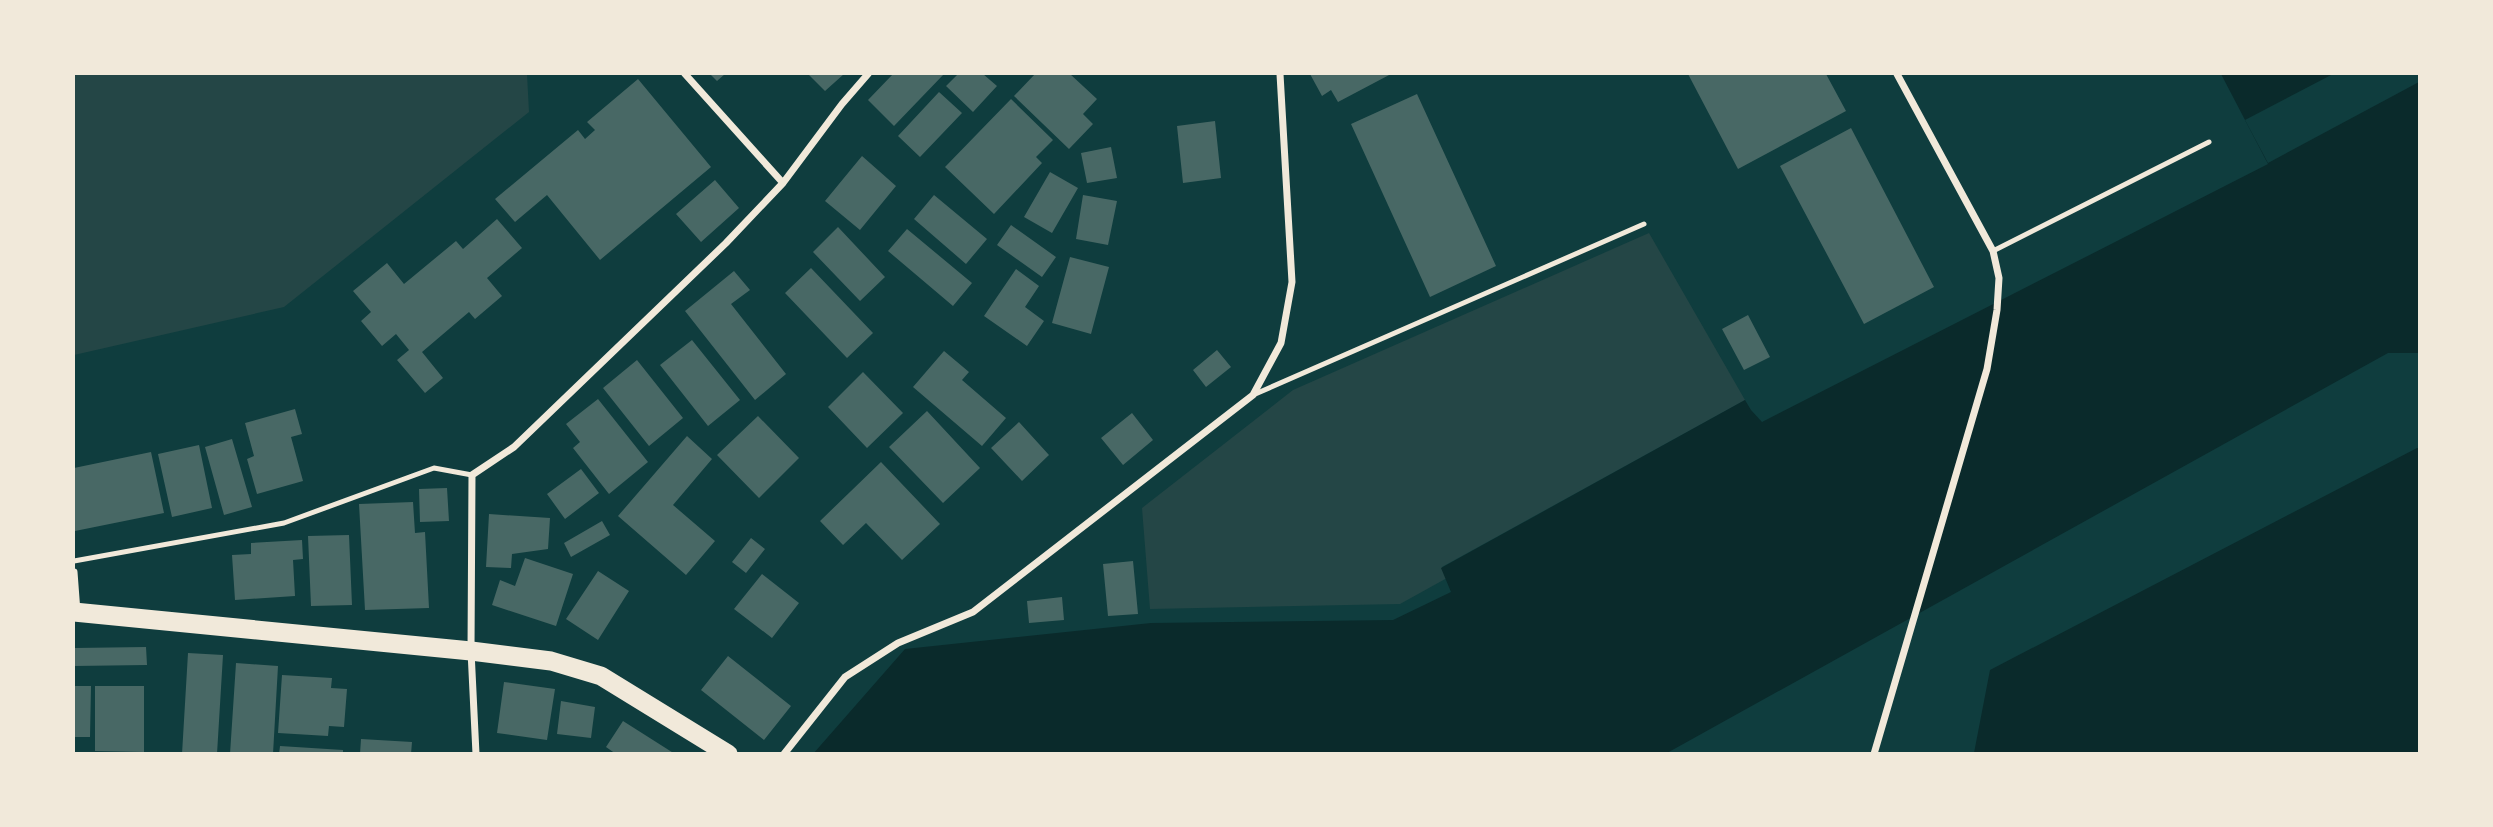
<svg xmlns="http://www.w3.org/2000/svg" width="2493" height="827" viewBox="0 0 2493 827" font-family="Barlow,sans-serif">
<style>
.green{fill:#244646}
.water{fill:#0a2a2b}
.pier{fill:#0f3d3e}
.building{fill:#486865}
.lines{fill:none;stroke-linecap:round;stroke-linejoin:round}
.service{stroke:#f1e9da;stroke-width:5}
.minor{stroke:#f1e9da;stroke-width:7}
.trunk{stroke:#f1e9da;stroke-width:19}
</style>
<rect width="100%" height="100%" fill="#0f3d3e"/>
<path class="green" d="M74 74H527L529 112 284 307 74 355Z
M1649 233 1745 400 1442 567 1447 578 1400 604 1150 609 1142 508 1293 390Z"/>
<path class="water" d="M2221 74H2419V353H2388L1667 753 813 754 905 649 1151 623 1393 620 1451 592 1441 568 1745 400 1751 410 1762 422 2268 164Z
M2417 448H2420L2419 753H1974L1990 670Z"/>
<path class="pier" d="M2333 74H2419V82L2268 163 2245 120Z"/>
<path class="building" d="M710 74H725L717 81Z
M808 74H844L825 91Z
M893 74H944L894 126 868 100Z
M958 74H983L997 86 973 112 946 86Z
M1035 74H1070L1097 99 1083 114 1093 124 1069 149 1014 96Z
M1310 74H1391L1338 102 1331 90 1322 96Z
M1688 74H1826L1846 111 1738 169Z
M638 79 711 167 600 260 547 195 515 222 495 199 578 130 585 139 595 130 587 122Z
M939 92 962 113 920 157 898 136Z
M1417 94 1496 266 1430 297 1351 124Z
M1011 99 1053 140 1036 157 1042 163 994 214 945 167Z
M1215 121 1221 178 1183 183 1177 126Z
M1851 128 1934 287 1864 324 1780 166Z
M1111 147 1117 178 1087 183 1081 153Z
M862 156 896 186 860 230 825 201Z
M1050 172 1078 188 1052 233 1024 217Z
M715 180 739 208 701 242 676 214Z
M934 195 987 239 966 264 914 219Z
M1083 195 1117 201 1108 245 1076 239Z
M497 219 522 248 487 278 502 296 475 319 469 312 422 352 443 378 425 393 397 360 409 350 396 334 382 346 361 321 371 312 353 291 387 263 404 284 456 241 463 249Z
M1011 225 1056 257 1042 277 997 245Z
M838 227 885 277 860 301 813 252Z
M907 229 972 283 953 306 888 251Z
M1070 257 1109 267 1091 334 1052 323Z
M811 268 873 333 847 358 785 293Z
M1016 269 1039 286 1025 307 1044 321 1027 346 984 316Z
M734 271 750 290 731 304 786 374 755 400 685 311Z
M1748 315 1770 357 1744 370 1722 329Z
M692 340 740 400 708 426 660 365Z
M1217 350 1231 367 1206 387 1193 370Z
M944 351 969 372 962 380 1006 418 982 446 913 387Z
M637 360 683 418 649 446 603 388Z
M863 372 903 413 867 448 828 407Z
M598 399 648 462 609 494 573 448 580 442 566 424Z
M295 409 302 434 291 437 303 481 257 494 247 459 254 456 245 423Z
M927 411 980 468 943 503 889 447Z
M1132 413 1153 440 1123 465 1101 438Z
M758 416 799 458 759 498 717 455Z
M1019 422 1049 455 1022 481 991 448Z
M687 436 712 459 673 505 715 541 686 575 618 516Z
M232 439 252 507 224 515 205 447Z
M199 445 212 508 172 517 158 454Z
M151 452 164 513 75 531 74 468Z
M881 462 940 524 902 560 866 523 843 545 820 521Z
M581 469 599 493 565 519 547 494Z
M447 488 449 521 420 522 419 489Z
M413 502 415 533 425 532 429 608 365 610 359 504Z
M489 514 550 518 548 549 512 554 511 568 486 567Z
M602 521 610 535 571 557 564 543Z
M349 535 352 605 311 606 308 536Z
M751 538 765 549 746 573 732 562Z
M302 540 303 559 293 560 295 596 235 600 232 555 251 554V543Z
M525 558 573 574 556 626 492 605 500 580 515 586Z
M1133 561 1138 614 1108 616 1103 564Z
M598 571 629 591 598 640 566 619Z
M762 574 799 603 772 638 734 609Z
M1062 597 1064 620 1029 623 1027 601Z
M146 647 147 665 74 666V648Z
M188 653 223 655 217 754H182Z
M728 656 791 706 764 740 701 690Z
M236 663 278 666 273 754H230Z
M282 675 332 678 331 688 347 689 344 727 329 726 328 736 278 733Z
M504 682 555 689 547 740 497 733Z
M74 686H91L90 737H74Z
M95 686H144V752L95 751Z
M561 701 595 707 591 738 557 734Z
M623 721 675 754H616L606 747Z
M361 739 412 742 411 754H360Z
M280 746 343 750V754H279Z"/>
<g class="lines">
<path class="service" d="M1993 251 2209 142
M1253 395 1644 224
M74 561 284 523 434 468 472 475"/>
<path class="minor" d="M685 74 783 183
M74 572 77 612
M476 754 471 651 472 475 514 447 726 243 783 183 842 104 868 74
M784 754 845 677 898 643 973 612 1253 395 1281 343 1292 282 1280 74
M1874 754 1987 369 1997 310 1999 278 1993 251 1897 74"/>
<path class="trunk" d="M74 612 471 651 551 661 601 676 728 754"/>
</g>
<rect width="2493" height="827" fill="none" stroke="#f1e9da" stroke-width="150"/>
</svg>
